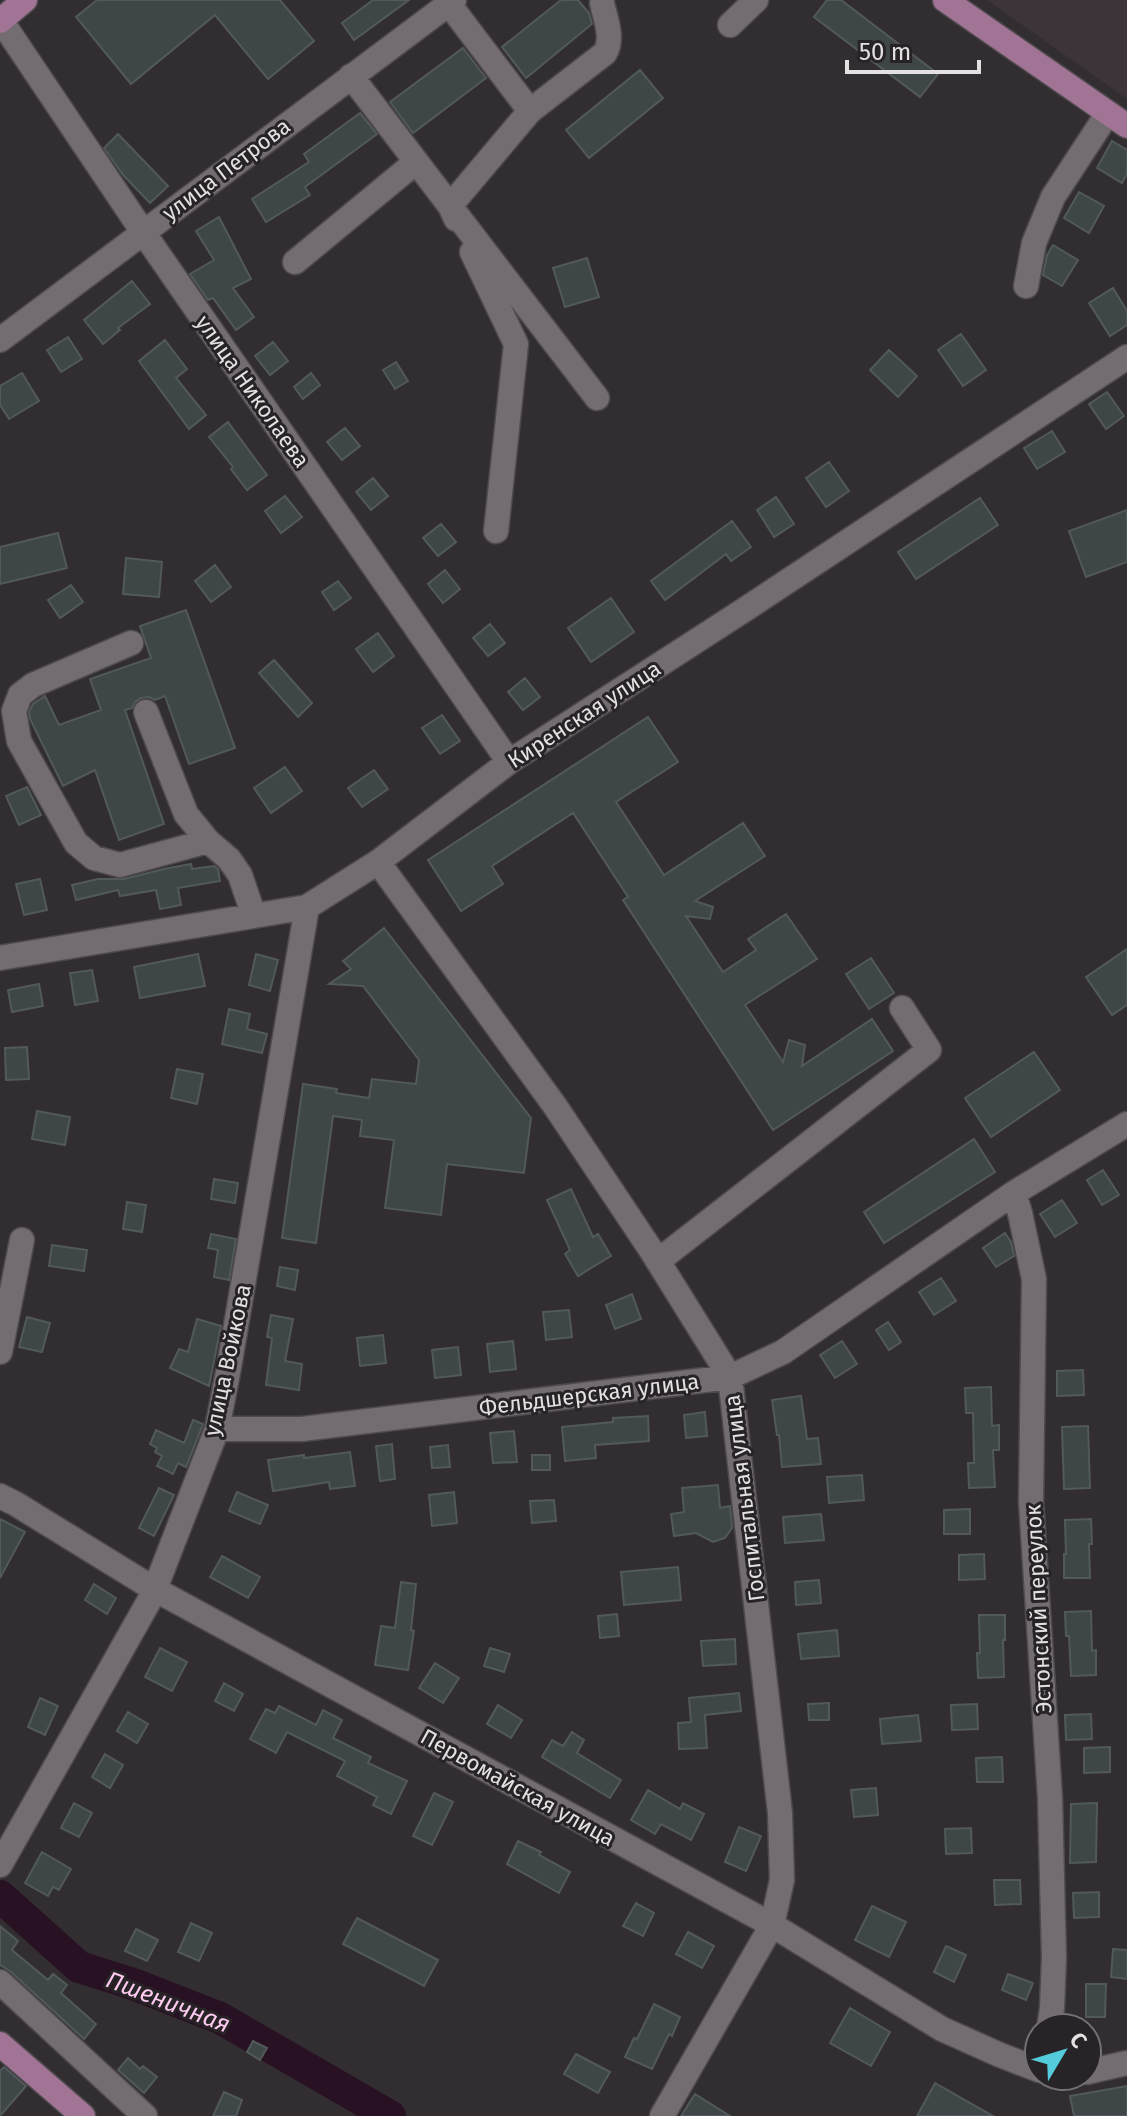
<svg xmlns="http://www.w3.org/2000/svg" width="1127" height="2116" viewBox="0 0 1127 2116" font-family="'Fira Sans',sans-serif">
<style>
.built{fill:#3d333a}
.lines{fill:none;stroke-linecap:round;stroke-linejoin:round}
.river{stroke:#281123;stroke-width:32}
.building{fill:#3f4647;stroke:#52595a;stroke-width:2}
.minor-casing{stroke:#4e4a4d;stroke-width:27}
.major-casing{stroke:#4e4a4d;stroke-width:27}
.minor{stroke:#736d71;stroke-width:24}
.major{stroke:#a17496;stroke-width:24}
.labels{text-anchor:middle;stroke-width:6;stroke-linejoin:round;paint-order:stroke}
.street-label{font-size:22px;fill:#e4e1e3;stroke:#272326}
.water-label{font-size:24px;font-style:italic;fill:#fecaf0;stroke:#272326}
</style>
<rect width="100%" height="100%" fill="#312d30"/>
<path class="built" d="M987 0H1127V99Z"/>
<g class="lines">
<path class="river" d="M0 1896 79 1967 133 1984 220 2018 390 2116"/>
</g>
<path class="building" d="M97 0H280L314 41 268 79 215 15 131 84 76 17Z
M373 0H409L354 40 342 23Z
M561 0H578L589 13 592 24 526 78 502 47Z
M827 0H841L938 74 920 97 814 17Z
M463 48 486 78 413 133 390 102Z
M640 70 663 98 589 158 566 130Z
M360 113 377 134 305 187 310 195 266 222 252 199 309 162 304 154Z
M118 134 168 186 150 203 124 176 104 148Z
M1112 141 1127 150V174L1122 183 1097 168Z
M1079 192 1104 206 1089 233 1064 218Z
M219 217 251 279 233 288 254 317 236 330 213 298 208 300 190 274 214 260 196 231Z
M1053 245 1078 260 1062 286 1043 275 1047 255Z
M587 258 599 297 565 307 553 268Z
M132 281 150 304 118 328 120 330 103 344 84 320Z
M1113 288 1127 311V325L1110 336 1089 303Z
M961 334 986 370 963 386 938 350Z
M68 337 82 359 61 372 47 350Z
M165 340 187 369 176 378 206 415 189 429 139 361Z
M273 342 288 361 270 375 255 356Z
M889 350 917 376 898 397 870 370Z
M396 362 408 381 395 389 383 370Z
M22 373 39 401 9 419 0 405V386Z
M311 373 320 385 303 399 294 387Z
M1107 392 1124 416 1106 429 1089 404Z
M228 422 267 475 247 490 231 469 233 467 209 437Z
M345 428 360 446 342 460 327 442Z
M1052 431 1065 452 1037 469 1024 448Z
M829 462 849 491 826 507 806 478Z
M373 478 388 496 371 510 356 492Z
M285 496 302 517 281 533 265 511Z
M776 497 794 524 774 537 757 510Z
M980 498 998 525 916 579 898 552Z
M1127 510V562L1086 577 1069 531Z
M732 521 751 547 731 561 726 554 665 600 651 581Z
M441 524 456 542 438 556 423 538Z
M58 533 67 568 0 584V547Z
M126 558 162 562 159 597 123 594Z
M215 565 231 587 211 602 195 581Z
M445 570 460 589 443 603 428 584Z
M338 581 351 598 334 610 322 592Z
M71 585 83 602 60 618 48 600Z
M611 598 634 632 591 662 568 628Z
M186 610 235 748 189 764 165 696 155 700 149 697 141 698 135 702 132 708 125 710 164 824 119 840 95 770 63 786 30 719 29 712 33 704 45 696 59 725 101 710 90 679 151 658 140 626Z
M490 624 505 643 488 656 473 638Z
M378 633 394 656 373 672 356 649Z
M274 660 312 703 298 717 259 673Z
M525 678 540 697 523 710 508 692Z
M442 715 460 741 440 754 422 728Z
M648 717 678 762 616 802 664 875 743 823 765 856 695 901 713 907 710 919 686 916 723 972 756 950 748 939 786 914 817 959 745 1005 783 1062 789 1040 805 1045 802 1066 872 1019 893 1051 773 1130 623 900 628 897 573 813 492 866 503 884 461 911 428 860Z
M285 767 302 791 271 813 254 788Z
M374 770 388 789 362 807 348 788Z
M27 787 41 815 19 825 6 796Z
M191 864 192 869 214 866 218 869 220 881 178 888 181 905 160 909 156 890 120 896 118 890 76 900 72 885 98 879H124L164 869Z
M40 879 47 910 24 915 16 884Z
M384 928 531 1118 524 1173 447 1164 441 1215 385 1208 394 1140 360 1136 362 1120 333 1116 316 1243 282 1238 303 1084 337 1089 336 1093 369 1098 372 1079 416 1084 419 1060 363 986 329 984 351 969 343 961Z
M1127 949V1005L1112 1015 1086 977Z
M198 954 205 986 140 998 134 967Z
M256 954 278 960 270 991 249 985Z
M871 958 894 993 869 1009 846 974Z
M92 970 98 1001 75 1005 70 973Z
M39 984 43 1006 12 1012 8 990Z
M229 1009 250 1014 247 1029 267 1034 262 1053 222 1044Z
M27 1047 29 1079 6 1080 5 1048Z
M1034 1052 1060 1090 991 1137 965 1098Z
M177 1069 203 1074 197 1104 171 1098Z
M37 1111 70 1117 65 1145 32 1139Z
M974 1139 995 1172 884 1243 864 1212Z
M1103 1170 1119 1195 1102 1205 1087 1180Z
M214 1179 238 1183 235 1203 211 1199Z
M571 1189 593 1237 598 1234 611 1256 578 1276 565 1254 570 1250 547 1200Z
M1062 1200 1077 1223 1055 1237 1040 1214Z
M127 1202 146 1205 142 1232 123 1229Z
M1005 1233 1011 1242 1014 1256 996 1267 983 1248Z
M211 1234 236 1239 229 1280 214 1277 218 1250 208 1248Z
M52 1245 87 1250 84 1271 49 1266Z
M280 1267 298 1270 295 1290 277 1286Z
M941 1278 956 1301 934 1315 919 1292Z
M632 1294 641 1319 615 1329 606 1305Z
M569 1310 572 1337 546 1340 543 1312Z
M271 1315 293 1319 285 1361 302 1364 299 1390 266 1385 272 1338 267 1337Z
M27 1317 50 1323 42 1352 19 1347Z
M197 1319 221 1326 209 1386 170 1368 179 1349 188 1352Z
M888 1322 901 1342 889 1350 876 1330Z
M383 1335 386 1363 360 1366 357 1338Z
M513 1341 516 1369 490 1372 487 1344Z
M842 1341 857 1364 835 1378 820 1355Z
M458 1347 461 1375 435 1378 432 1350Z
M1083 1370 1084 1395 1057 1396V1371Z
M991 1387 992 1426 999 1425V1450H993L995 1487 969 1488 968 1463H974L973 1413H966L965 1388Z
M801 1396 807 1439 818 1438 821 1464 782 1467 779 1435H777L772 1400Z
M705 1412 707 1436 686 1438 684 1415Z
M648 1416 649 1441 595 1445 596 1458 565 1461 562 1427 613 1422V1418Z
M193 1420 203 1424 186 1467 178 1463 173 1474 157 1466 162 1456 155 1452 157 1448 150 1444 156 1430 184 1443Z
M1088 1426 1090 1488 1064 1489 1062 1427Z
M514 1431 517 1462 493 1463 490 1433Z
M392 1444 395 1479 380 1481 376 1446Z
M448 1445 450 1467 432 1468 430 1447Z
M350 1452 355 1486 330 1489 329 1482 273 1491 268 1460 304 1455V1458Z
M532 1455H550V1470H532Z
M862 1475 864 1500 829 1503 827 1477Z
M718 1485 720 1508 730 1506 732 1528 725 1538 713 1542 696 1533 674 1536 671 1514 684 1512 682 1488Z
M159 1488 174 1495 154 1536 139 1528Z
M237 1492 268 1505 260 1524 229 1511Z
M454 1492 457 1523 432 1526 429 1495Z
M554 1500 556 1521 532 1523 530 1501Z
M970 1509V1534H944V1510Z
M821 1514 824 1540 785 1543 783 1517Z
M0 1519 25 1532 0 1578Z
M1091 1519 1092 1544H1089L1090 1578H1064V1554H1066L1065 1520Z
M984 1554 985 1579 959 1580V1555Z
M222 1556 260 1577 248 1598 210 1577Z
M678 1567 681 1600 624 1605 621 1572Z
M819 1580 821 1603 796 1605 795 1582Z
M401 1582 416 1584 411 1630 414 1631 408 1670 375 1665 381 1626 395 1628Z
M94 1584 116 1598 107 1614 85 1600Z
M1091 1611 1092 1651 1096 1650V1675L1071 1676 1069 1636H1066L1065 1612Z
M617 1614 619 1636 600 1638 598 1616Z
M979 1615H1005V1640H1003L1004 1677 978 1678 977 1653H980Z
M837 1630 839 1656 801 1659 798 1634Z
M735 1639 736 1664 703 1666 701 1641Z
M160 1648 187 1662 172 1691 145 1677Z
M490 1648 510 1654 504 1672 484 1666Z
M435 1663 459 1678 443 1703 419 1688Z
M224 1683 243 1694 234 1711 215 1701Z
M739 1693 741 1711 705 1715 707 1748 679 1749 678 1723 691 1722 689 1698Z
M40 1698 58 1706 45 1735 28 1727Z
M829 1703V1720H809L808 1704Z
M977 1704 978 1729 952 1730 951 1705Z
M498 1705 522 1720 511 1738 487 1724Z
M279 1706 316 1725 323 1710 342 1720 333 1738 371 1757 368 1763 407 1781 391 1814 373 1805 377 1797 337 1776 345 1761 287 1732 276 1753 250 1739 266 1709 275 1713Z
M128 1712 148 1724 137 1743 117 1731Z
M1091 1714 1092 1739 1066 1740 1065 1715Z
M918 1715 921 1741 882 1744 880 1719Z
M572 1732 584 1740 577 1753 621 1780 610 1798 542 1757 552 1740 563 1746Z
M1110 1747V1772L1084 1773V1748Z
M105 1754 123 1765 110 1788 92 1777Z
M1002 1757 1003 1782H977L976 1758Z
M876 1788 878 1815 854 1817 851 1790Z
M648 1790 680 1809 683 1803 704 1814 691 1840 661 1824 655 1834 631 1820Z
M434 1793 453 1802 432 1845 413 1836Z
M74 1803 92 1813 79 1837 61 1828Z
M1097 1803 1096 1862 1070 1863 1071 1804Z
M739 1827 761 1836 746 1871 725 1862Z
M971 1828 972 1853 946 1854 945 1829Z
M518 1841 541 1852 539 1855 570 1872 559 1893 507 1864Z
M42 1852 71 1869 59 1890 53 1887 48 1896 25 1883Z
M994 1880H1020L1021 1904 995 1905Z
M1099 1892V1917L1074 1918 1073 1893Z
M636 1903 654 1913 643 1936 623 1926Z
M872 1906 906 1922 889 1957 855 1940Z
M357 1918 438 1960 424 1986 343 1944Z
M191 1923 212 1933 199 1961 178 1952Z
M0 1926 18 1941 12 1950 48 1980 53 1974 67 1985 61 1993 96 2024 84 2039 10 1971 0 1965Z
M136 1929 158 1940 147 1961 125 1951Z
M688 1932 714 1946 702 1968 676 1954Z
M946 1946 966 1955 954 1982 934 1972Z
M1113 1949 1127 1950V1979L1111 1977Z
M1008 1974 1033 1983 1026 2000 1002 1990Z
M1086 1984H1106L1105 2017H1086Z
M654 2004 680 2017 672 2036 669 2034 652 2069 625 2057 634 2038 637 2039Z
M850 2008 890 2032 871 2066 830 2043Z
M253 2041 267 2048 260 2060 247 2052Z
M576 2054 610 2072 598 2093 564 2074Z
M128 2058 140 2069 143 2066 157 2077 144 2093 118 2070Z
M4 2067 26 2086 0 2116V2071Z
M935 2083 993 2116H917Z
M1127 2086V2116H1074L1070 2096Z
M224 2092 242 2100 236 2116H213Z
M695 2094 730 2116H681Z"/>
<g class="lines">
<defs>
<path id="minor" d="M449 4 530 111
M0 19 143 232 509 762
M730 25 756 0
M351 76 450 206 456 219
M472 252 516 344 496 531
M295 262 416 162
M1026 286 1034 243 1053 197 1108 113
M0 340 454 0
M597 398 450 206 530 111 605 53C614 38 605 18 602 3
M131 643 33 685 20 695 14 711 19 741 76 843 94 858 120 865 208 841
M146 712 186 814 208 841 229 859 240 875 254 916
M378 862 555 1106 651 1250 730 1377 780 1813 782 1880 772 1925 662 2116
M0 958 307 907 378 862 509 762 741 612 1127 357
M1014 1193 1020 1213 1034 1279 1031 1501 1050 1798 1054 1958 1052 2008 1049 2028
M658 1261 929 1050 902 1008
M0 1352 22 1240
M217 1429H302L730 1377 783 1352 1014 1193 1127 1124
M0 1496 16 1504 154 1589 772 1925 942 2029 1000 2055 1039 2070
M0 1865 153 1594 217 1429 229 1367 307 907
M0 1982 145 2116
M1087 2072 1127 2063"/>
<path id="major" d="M945 0 1127 126
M0 21 25 0
M0 2044 83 2116"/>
</defs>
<use href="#minor" class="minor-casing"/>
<use href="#major" class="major-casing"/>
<use href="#minor" class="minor"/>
<use href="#major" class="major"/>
</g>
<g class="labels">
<g class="street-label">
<text transform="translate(226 169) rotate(-37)" y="8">улица Петрова</text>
<text transform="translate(253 391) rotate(55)" y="8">улица Николаева</text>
<text transform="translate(584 714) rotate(-33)" y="8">Киренская улица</text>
<text transform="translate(227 1360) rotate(-78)" y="8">улица Войкова</text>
<text transform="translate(589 1394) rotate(-7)" y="8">Фельдшерская улица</text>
<text transform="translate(744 1498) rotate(-97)" y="8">Госпитальная улица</text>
<text transform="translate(1038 1609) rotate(-93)" y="8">Эстонский переулок</text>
<text transform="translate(518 1787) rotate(29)" y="8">Первомайская улица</text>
</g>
<g class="water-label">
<text transform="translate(168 2002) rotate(21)" y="8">Пшеничная</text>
</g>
</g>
<g transform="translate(1063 2052) rotate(52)"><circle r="38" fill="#272326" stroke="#736f72" stroke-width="2"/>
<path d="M0-6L14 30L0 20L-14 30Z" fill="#53cbdb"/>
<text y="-12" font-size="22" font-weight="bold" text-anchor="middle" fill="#e4e1e3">С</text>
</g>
<path d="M847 60v12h132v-12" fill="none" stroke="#e4e1e3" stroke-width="4"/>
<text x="859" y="60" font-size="24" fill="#e4e1e3" stroke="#272326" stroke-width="6" paint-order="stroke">50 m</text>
</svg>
